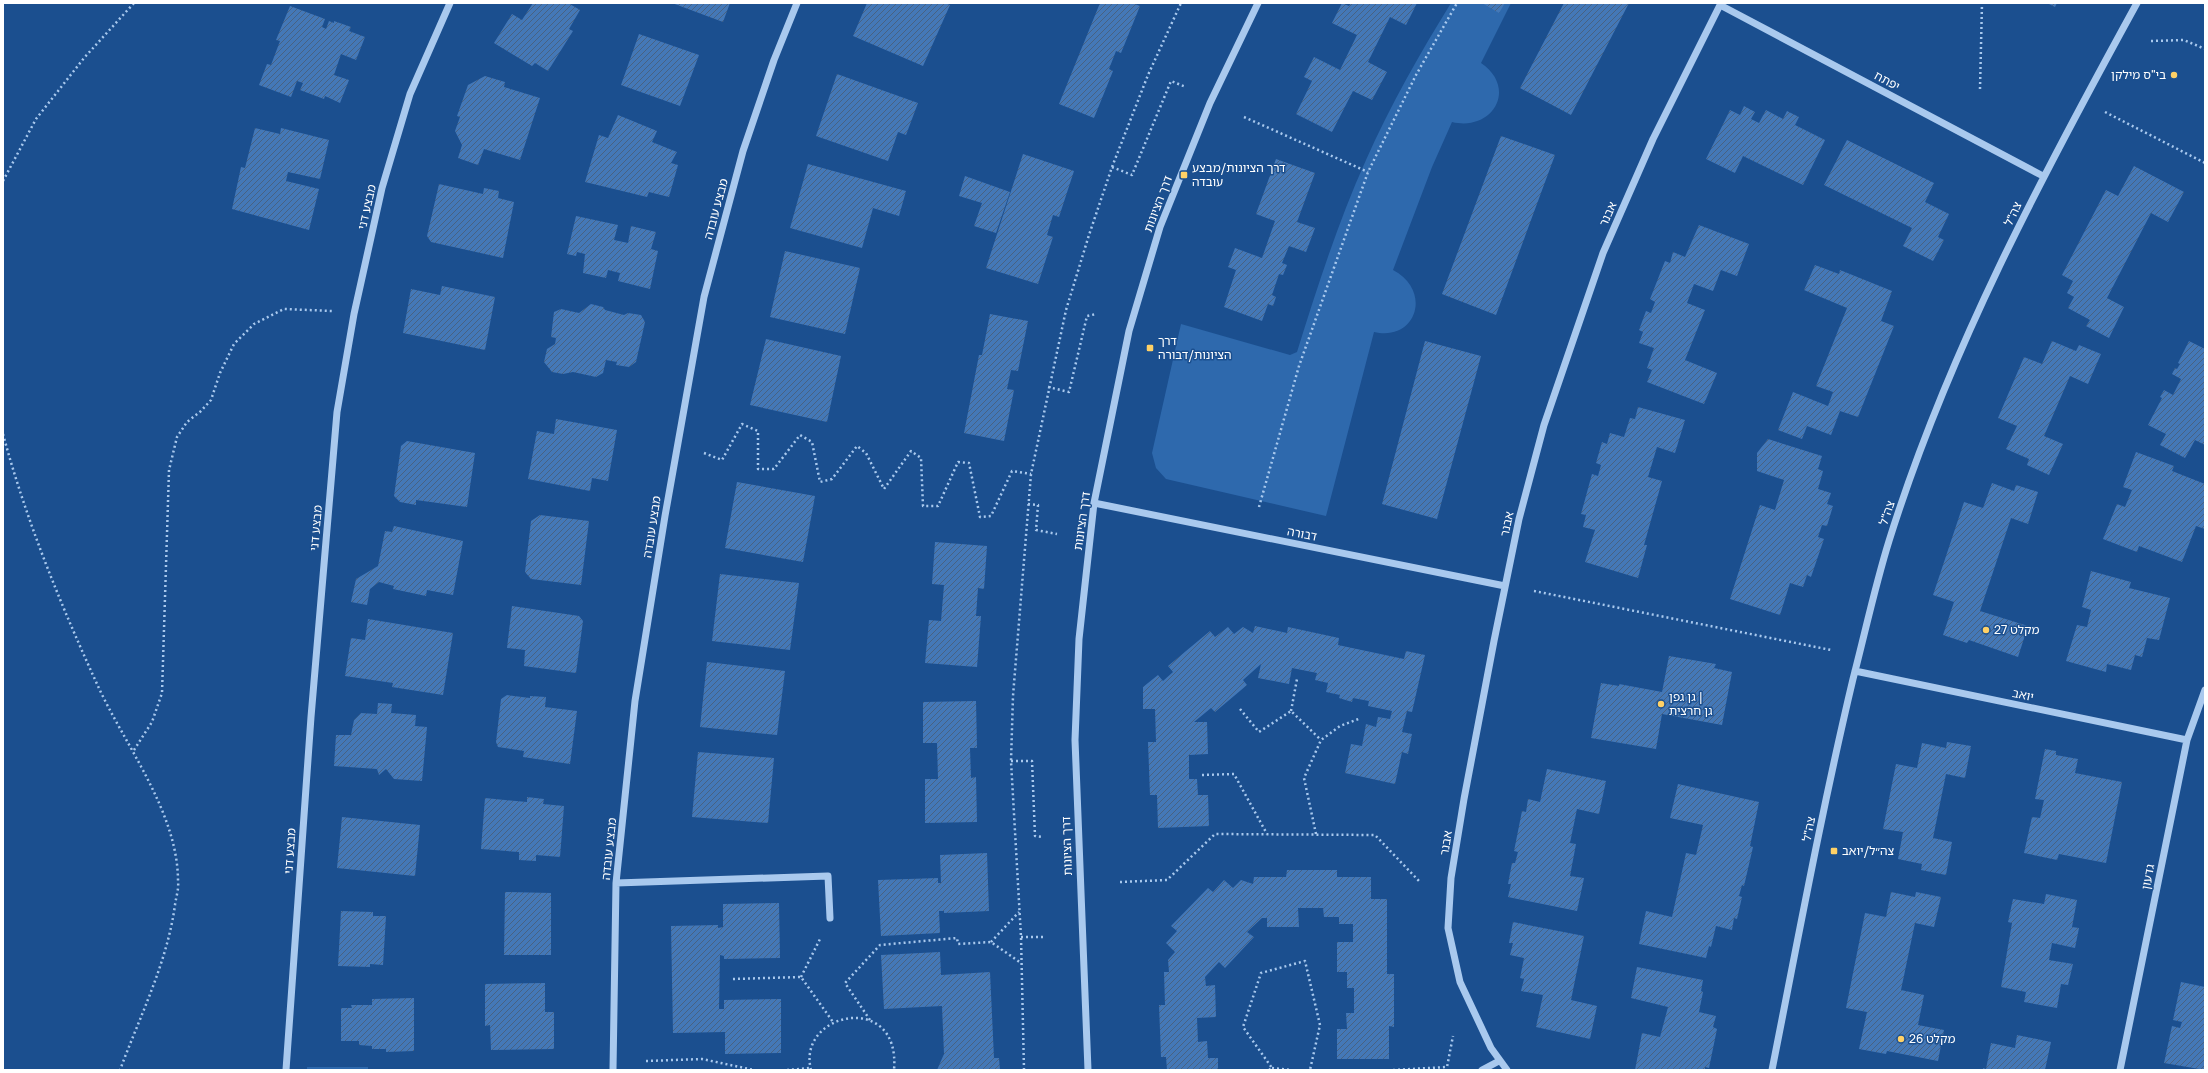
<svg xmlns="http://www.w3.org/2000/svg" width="2208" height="1073" viewBox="0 0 2208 1073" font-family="'Golos Text','Noto Sans Hebrew',sans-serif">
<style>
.park{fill:#2e69ad}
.building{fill:url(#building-hatch)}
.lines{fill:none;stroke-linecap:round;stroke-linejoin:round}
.path{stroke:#a9c9ee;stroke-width:2.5;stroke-dasharray:2 3;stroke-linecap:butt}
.minor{stroke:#a9c9ee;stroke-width:7}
.poi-dot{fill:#ffd166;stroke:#1b4f8f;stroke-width:1.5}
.labels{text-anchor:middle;stroke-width:3;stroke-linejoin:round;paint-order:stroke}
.poi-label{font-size:12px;fill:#fff;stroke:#1b4f8f;text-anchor:start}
.street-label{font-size:12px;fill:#fff;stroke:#1b4f8f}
</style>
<defs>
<pattern id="building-hatch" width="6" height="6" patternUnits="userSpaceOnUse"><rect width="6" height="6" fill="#4478b7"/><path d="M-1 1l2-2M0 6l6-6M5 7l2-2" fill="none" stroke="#486282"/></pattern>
</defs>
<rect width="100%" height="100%" fill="#1b4f8f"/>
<path class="park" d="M1451 3H1511L1481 63C1518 88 1493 132 1452 122L1432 167 1393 270C1433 291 1416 342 1374 332L1326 516 1166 479 1156 468 1152 453 1181 324 1290 355 1297 352C1317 288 1338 222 1366 160 1390 106 1420 53 1451 3Z
M307 1067H368V1070H307Z"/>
<path class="building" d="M533 3H568L580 10 569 29 573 31 548 71 535 63 532 66 494 43 512 14 522 20Z
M672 3H730L723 22Z
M867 3H945L950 5 923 66 853 36Z
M1100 3H1132L1140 6 1121 53 1116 51 1109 69 1113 71 1094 118 1059 104Z
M1342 3 1349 6 1351 3H1417L1406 25 1390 17 1368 62 1387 72 1372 100 1353 91 1332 132 1296 114 1312 81 1304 77 1314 57 1340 70 1357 35 1332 23Z
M1482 3H1505L1499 13Z
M1564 3H1629L1571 115 1520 88Z
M2047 3H2057L2055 7Z
M290 6 325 19 322 27 326 29 329 21 334 23V21L351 27 349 31 365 37 356 60 341 54 334 75 349 80 340 103 325 96 324 99 300 90 303 83 297 81 291 97 259 85 267 64 271 65 280 41 276 40Z
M639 34 699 55 680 106 621 85Z
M837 74 918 103 906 135 898 132 888 161 816 136Z
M485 76 505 82 504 87 540 98 520 160 484 149 478 165 458 158 462 145 455 131 460 117 457 116 468 85Z
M1744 106 1755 112 1751 119 1759 123 1766 110 1783 119 1787 111 1799 117 1795 125 1825 140 1803 185 1743 156 1735 173 1706 159 1730 110 1740 115Z
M618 115 657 131 652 142 677 152 671 163 678 165 669 197 649 192 647 197 585 182 599 135 608 138Z
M255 128 280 134 281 128 329 140 320 179 288 172 286 181 319 189 309 230 232 209 241 167 245 168Z
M1501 136 1555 155 1496 315 1442 294Z
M1847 140 1934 183 1925 202 1949 214 1938 237 1944 240 1933 261 1903 246 1912 228 1824 185Z
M1023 154 1074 171 1059 217 1053 215 1047 235 1053 237 1038 284 986 268Z
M1276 159 1315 173 1297 222 1315 228 1306 252 1289 246 1282 263 1287 265 1283 275 1279 274 1272 295 1276 297 1273 306 1268 304 1262 321 1224 307 1236 270 1228 267 1235 248 1262 258 1275 221 1256 214Z
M808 164 906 191 899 216 873 208 862 248 790 228Z
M2134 166 2184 192 2168 222 2151 213 2107 298 2124 307 2109 338 2086 326 2090 320 2068 308 2074 297 2067 293 2073 281 2062 275 2106 190 2118 196Z
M965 176 1010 192 996 233 974 226 982 203 959 196Z
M439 184 483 194 484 188 499 191 498 198 514 202 503 258 431 242 427 236Z
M576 216 618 225 614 240 628 243 631 226 656 232 651 249 658 251 650 289 618 281 620 273 608 270 606 278 583 273 585 254 577 252 576 256 567 254Z
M1699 225 1749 244 1737 276 1721 270 1713 291 1694 284 1687 303 1705 310 1685 360 1717 373 1704 404 1647 382 1652 370 1647 368 1654 348 1639 343 1643 332 1639 330 1646 311 1651 313 1655 302 1650 299 1665 261 1670 263 1673 252 1685 257Z
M785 251 860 268 845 334 770 317Z
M1815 265 1839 274 1840 270 1892 291 1881 321 1894 326 1858 417 1840 411 1831 435 1807 426 1802 439 1778 430 1793 392 1828 406 1833 392 1816 386 1847 308 1804 290Z
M442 286 495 297 485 350 403 333 411 289 440 295Z
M591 304 603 307 605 310 624 315 628 313 641 315 645 322 636 362 629 367 616 365 617 362 606 360 603 373 596 377 573 372 563 374 552 372 544 362 547 349 555 344 556 338 551 337 554 312 561 309 579 313Z
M990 314 1028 321 1018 371 1011 370 1007 389 1014 390 1004 441 964 433 979 355H982Z
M766 339 841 356 827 422 750 405Z
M1425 341 1481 356 1437 519 1382 504Z
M2052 341 2076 351 2079 345 2101 354 2088 384 2070 376 2044 436 2063 444 2049 475 2027 465 2029 459 2006 449 2017 426 1998 418 2024 357 2042 364Z
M2189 341 2205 349V445L2195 440 2185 458 2160 445 2166 434 2148 425 2162 398 2160 397 2164 390 2173 395 2181 379 2172 374 2175 368 2177 369 2180 364 2178 363Z
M1638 407 1685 420 1675 453 1657 447 1648 477 1662 481 1644 545H1647L1638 578 1585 562 1595 530 1583 527 1586 515 1581 514 1592 474 1598 476 1601 465 1596 463 1602 442 1607 444 1610 433 1624 437 1630 418 1635 419Z
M556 419 617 430 608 481 592 478 590 491 528 479 537 431 554 434Z
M1768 439 1822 456 1818 469 1823 471 1818 489 1831 493 1827 504 1833 506 1827 526 1822 525 1818 537 1824 539 1811 577 1807 575 1803 587 1790 583 1780 615 1730 599 1760 505 1775 510 1784 480 1757 471V453Z
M407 441 475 453 467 507 416 500V505L400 502 394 496 401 446Z
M2136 452 2174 466 2172 471 2205 484V529L2196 526 2182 562 2139 546 2137 552 2103 539 2117 504 2125 507 2132 490 2123 487Z
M737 482 815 496 803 562 725 548Z
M1992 483 2014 491 2016 485 2038 492 2028 524 2011 518 1980 611 2028 626 2018 657 1969 640 1967 643 1943 635 1954 602 1933 595 1964 502 1983 508Z
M540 515 589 521 581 585 531 579 525 572 531 521Z
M394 526 463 541 453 595 427 590 426 596 393 589 394 586 379 582 370 589 367 605 351 602 356 579 378 566 385 531 392 532Z
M935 542 987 546 984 589 978 588 976 616H981L977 667 925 663 929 620 941 621 944 585 932 584Z
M2091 571 2131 582 2129 588 2170 598 2159 640 2147 638 2142 657 2135 655 2131 670 2107 664 2106 672 2066 661 2077 625 2087 627 2091 610 2082 607Z
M720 574 799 583 790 650 712 641Z
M512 606 579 616 583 621 576 673 524 666 525 650 507 648Z
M368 619 453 633 443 695 392 687 393 683 345 676 351 638 365 640Z
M1255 626 1287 633 1288 627 1339 638 1338 645 1404 659 1406 651 1425 655 1412 712 1407 711 1402 732 1412 734 1408 754 1402 752 1395 784 1345 773 1351 744 1362 746 1366 724 1376 727 1378 717 1390 719 1392 711 1368 706 1369 701 1353 698 1352 702 1339 698 1340 695 1326 692 1328 683 1315 680 1317 673 1292 668 1289 684 1258 678 1261 664 1243 680 1247 685 1215 712 1211 708 1194 722H1207L1208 754 1189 755V779H1197L1198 795H1208L1209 826 1158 828 1157 795H1150L1148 742H1156L1155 709H1143V687L1158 675 1163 681 1173 672 1168 666 1210 631 1215 637 1228 627 1234 634 1243 627 1253 633Z
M1669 656 1716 664 1714 668 1732 672 1722 725 1662 714 1656 749 1591 738 1601 683 1619 686V684L1662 692Z
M707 662 785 671 777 735 700 727Z
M507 695 530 698V696L546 697 545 707 577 711 570 764 523 757 524 751 498 747 496 742 501 699Z
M976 701 977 748H970L971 778 976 777 977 822 925 823V779H938L937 743H923V702Z
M378 703 392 704 391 713 416 715 415 726 427 727 422 781 394 779 386 769 379 775 377 769 334 766 336 735H351L354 720 361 713 377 714Z
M1947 742 1971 746 1965 778 1946 774 1933 838 1952 842 1946 875 1921 870 1922 864 1898 859 1903 832 1883 829 1896 764 1917 768 1922 743 1946 748Z
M2045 749 2056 751V755L2078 759 2075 773 2122 782 2106 863 2059 854 2057 860 2024 853 2032 817 2040 818 2044 800 2035 799Z
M698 752 774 758 768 823 692 817Z
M1547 769 1606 781 1599 814 1577 809 1570 843 1576 844 1570 876 1584 878 1577 911 1508 897 1511 884H1508L1512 863H1515L1518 852 1514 851 1522 811 1526 812 1528 799 1540 802Z
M1678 784 1759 802 1750 846 1753 847 1744 886 1742 885 1739 896 1742 897 1737 919 1734 918 1732 930 1716 926 1711 947 1709 946 1706 958 1639 944 1646 911 1672 917 1686 853 1696 855 1703 825 1670 818Z
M527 797 544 799 543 804 564 806 560 857 536 855V861L519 860V852L481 849 485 798 527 802Z
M342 817 420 825 415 876 337 868Z
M987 853 989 911 944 913V911H939L940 933 881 936 878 880 938 878V883H941L940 855Z
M1287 870H1337V877H1371V899H1387V974H1394V1027L1389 1026V1059H1337V1029H1347L1346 1013H1354V988H1347V972H1337V942H1353V924H1339V917H1324L1323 908H1298L1299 927H1267V918H1262L1247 932 1254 937 1225 968 1219 962 1205 977 1206 986 1215 985 1216 1017 1197 1018 1198 1042 1207 1041 1208 1058H1218V1070H1167L1166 1057H1161L1159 1005H1165L1164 972H1169L1168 960 1175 952 1166 943 1177 931 1171 926 1208 888 1213 892 1224 880 1233 888 1241 880 1253 884 1254 877H1286Z
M505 892 551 893V955H504Z
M1891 892 1915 897 1916 892 1941 897 1934 927 1915 923 1901 990 1924 995 1918 1025 1944 1030 1938 1061 1887 1051 1886 1054 1859 1049 1867 1012 1846 1008 1865 913 1886 917Z
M2046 894 2077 900 2072 927 2079 928 2075 948 2052 943 2049 960 2073 964 2068 985 2061 984 2057 1008 2024 1002 2026 992 2001 987 2012 923 2008 922 2013 899 2044 904Z
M779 903 780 958 724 959V956L720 955 719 1009H724V1000L781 999V1053L725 1054V1032L673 1033 671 926 718 925V928L723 927V904Z
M341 911 373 912V916H386L383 965 370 964V967L338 966Z
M1513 922 1584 936 1571 1000 1597 1006 1590 1039 1536 1027 1543 995 1521 991 1524 979 1520 978 1524 958 1510 955 1513 943H1509Z
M940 952 941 975 990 972 994 1058H999L1000 1070H937L944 1054 942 1006 884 1009 881 955Z
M1637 967 1703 980 1701 991 1703 992 1699 1012 1716 1016 1713 1027 1717 1029 1709 1068 1705 1067V1070H1635L1642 1033 1660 1037 1668 1007 1631 998Z
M2181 982 2205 987V1070L2164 1063 2172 1026 2180 1028 2182 1022 2173 1020Z
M545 983V1012H554V1049L491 1050 490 1025 485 1026V984Z
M414 998V1051L386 1052V1049H372V1046L359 1045V1041H341V1008H352L351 1005H372V999Z
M2017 1035 2051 1042 2045 1070H1983V1068L1986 1069 1991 1043 2015 1048Z"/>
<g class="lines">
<path class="path" d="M2151 41 2184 40 2205 49
M1980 89 1982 3
M2105 112 2205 163
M1244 117 1368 172
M1112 167 1132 175 1171 81 1186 87
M3 181 36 119 84 58 134 3
M1048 387 1069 392 1087 316 1096 314
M3 434C26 520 60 603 97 684 124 744 178 812 178 881 179 889 176 897 175 905 167 963 140 1016 120 1070
M704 453 722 460 742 424 758 431V469H774L800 435 812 442 820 482 832 479 857 446 866 453 884 489 911 451 921 458 923 506H938L958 462 969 463 980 517 991 516 1012 471 1031 474
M1028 504 1038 505 1036 530 1057 534
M1259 507 1299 366 1368 172 1416 75 1457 3
M1534 591 1831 650
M1240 709 1259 732 1291 711 1321 740
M1291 711 1297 679
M134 750 152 722 162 693 169 470 177 437 187 422 201 411 211 400 220 373 234 344 254 324 284 309 332 311
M1011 761H1032L1035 836 1042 837
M1202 775 1234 774 1267 834
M1316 834 1304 778 1321 740 1340 726 1361 718
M1120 882 1167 880 1215 834 1375 835 1419 881
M1021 937H1044
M991 942 1019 912
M801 977 820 939
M733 979 801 977 833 1022
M870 1020 845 983 880 945 957 938 958 944 991 942 1021 963
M646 1061 702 1059 754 1070
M1272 1068 1291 1070
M787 1070 810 1068
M811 1070C796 1012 901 990 894 1070
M1024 1070 1021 937 1011 761 1013 696 1031 474 1066 310 1089 235 1112 167 1148 75 1181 3
M1269 1070 1272 1068 1243 1027 1261 973 1305 961 1320 1025 1310 1070
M1393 1070 1447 1067 1453 1036"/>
<path class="minor" d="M1720 5 2043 176
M1094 503 1505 586
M1855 671 2187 740
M616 883 828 876 830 918
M286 1070 311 717 337 412 354 314 382 188 410 94 450 3
M613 1070 616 883 635 701 665 516 704 297 743 151 774 60 797 3
M1088 1070 1075 740 1079 639 1094 503 1129 331 1160 227 1210 103 1258 3
M1482 1070 1499 1061
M1507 1070 1491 1048 1460 982 1448 928 1451 878 1464 799 1494 641 1519 519 1544 425 1603 253 1653 139 1721 3
M1772 1070C1798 939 1822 809 1853 679 1865 633 1875 586 1889 541 1948 352 2042 176 2137 3
M2120 1070 2187 740 2205 690"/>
</g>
<g class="poi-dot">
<circle cx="2174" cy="75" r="4"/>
<rect x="1180" y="171" width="8" height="8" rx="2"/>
<rect x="1146" y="344" width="8" height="8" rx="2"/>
<circle cx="1986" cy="630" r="4"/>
<circle cx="1661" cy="704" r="4"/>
<rect x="1830" y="847" width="8" height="8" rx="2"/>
<circle cx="1901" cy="1039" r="4"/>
</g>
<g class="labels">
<g class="poi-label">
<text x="2166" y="79" text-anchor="end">בי"ס מילקן</text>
<text x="1192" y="172">דרך הציונות/מבצע<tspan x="1192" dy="14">עובדה</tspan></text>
<text x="1158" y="345">דרך<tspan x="1158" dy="14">הציונות/דבורה</tspan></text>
<text x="1994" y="634">מקלט 27</text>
<text x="1669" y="701">גן גפן |<tspan x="1669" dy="14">גן חרצית</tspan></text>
<text x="1842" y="855">צה״ל/יואב</text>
<text x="1909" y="1043">מקלט 26</text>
</g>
<g class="street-label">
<text transform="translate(1887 81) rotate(28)" y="4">יפתח</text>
<text transform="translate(1158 204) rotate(-69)" y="4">דרך הציונות</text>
<text transform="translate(367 207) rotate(-77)" y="4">מבצע דני</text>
<text transform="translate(716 209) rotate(-75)" y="4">מבצע עובדה</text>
<text transform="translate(1608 214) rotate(-66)" y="4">אבנר</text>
<text transform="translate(2013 214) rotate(-65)" y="4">צה"ל</text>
<text transform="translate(1887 513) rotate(-71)" y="4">צה"ל</text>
<text transform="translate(1082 521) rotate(-82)" y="4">דרך הציונות</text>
<text transform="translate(1507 524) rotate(-78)" y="4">אבנר</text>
<text transform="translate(652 527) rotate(-81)" y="4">מבצע עובדה</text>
<text transform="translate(316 528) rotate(-85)" y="4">מבצע דני</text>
<text transform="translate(1302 534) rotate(11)" y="4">דבורה</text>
<text transform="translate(2023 695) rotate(12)" y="4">יואב</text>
<text transform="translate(1809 829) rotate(-79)" y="4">צה"ל</text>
<text transform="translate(1446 843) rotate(-81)" y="4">אבנר</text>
<text transform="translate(1067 846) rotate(-92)" y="4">דרך הציונות</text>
<text transform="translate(609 849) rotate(-84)" y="4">מבצע עובדה</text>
<text transform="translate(290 851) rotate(-86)" y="4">מבצע דני</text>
<text transform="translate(2148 877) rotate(-79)" y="4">גדעון</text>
</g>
</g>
<rect width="2208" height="1073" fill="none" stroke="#ffffff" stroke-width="8"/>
</svg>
